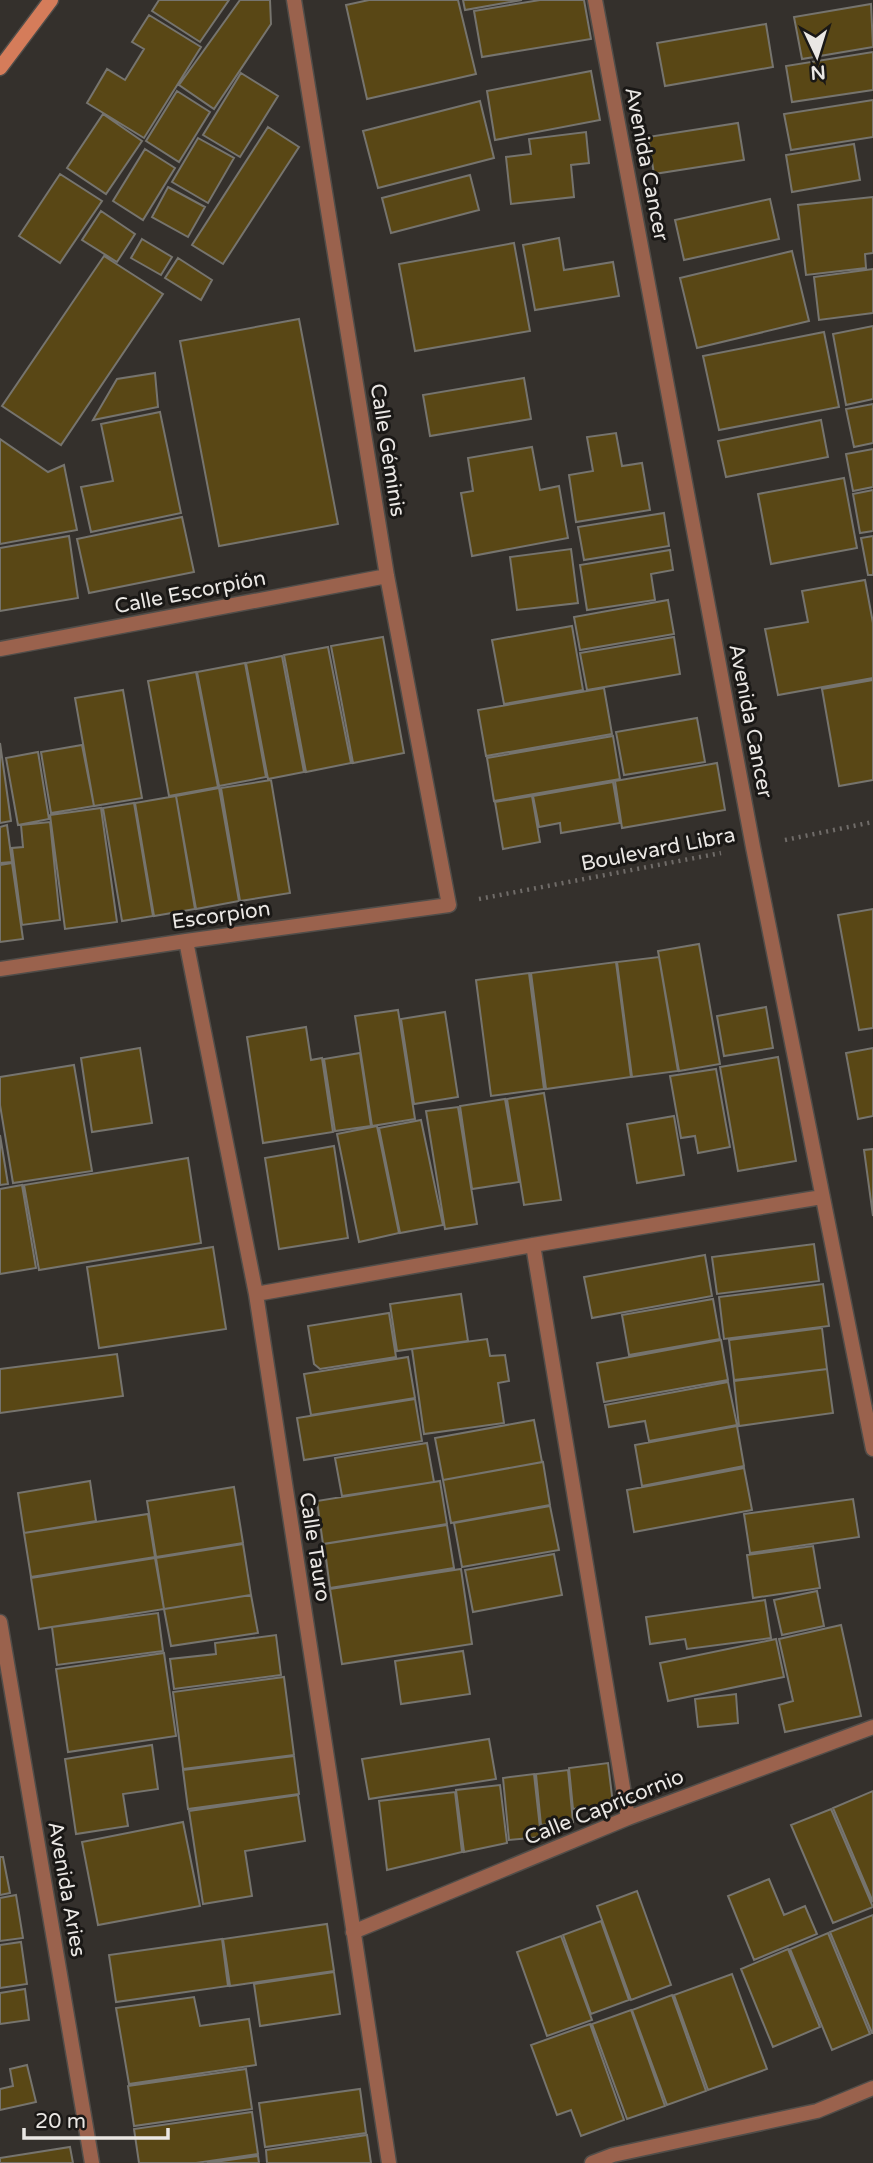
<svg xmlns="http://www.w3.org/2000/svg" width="873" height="2163" viewBox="0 0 873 2163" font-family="'Varela Round',sans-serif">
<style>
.building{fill:#594715;stroke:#76746e;stroke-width:2}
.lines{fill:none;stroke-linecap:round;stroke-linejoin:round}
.street-casing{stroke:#514d49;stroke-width:17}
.secondary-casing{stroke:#514d49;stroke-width:17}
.path{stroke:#706c69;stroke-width:4.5;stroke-dasharray:2 5;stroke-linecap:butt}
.street{stroke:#9a624d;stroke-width:14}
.secondary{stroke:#d57c5a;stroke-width:14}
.labels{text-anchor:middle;stroke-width:6;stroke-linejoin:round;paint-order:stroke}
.street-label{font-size:21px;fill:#eae7e4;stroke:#1a1816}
</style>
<rect width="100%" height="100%" fill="#34302c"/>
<path class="building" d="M159 0H229L200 42 152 11Z
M240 0H270L271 24 214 109 179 85Z
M369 0H458L476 74 367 99 346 5Z
M463 0H522L465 10Z
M540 0H584L591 39 482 57 474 11Z
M871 4 873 47 802 59 794 17Z
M149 15 201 47 144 138 87 103 107 69 125 80 144 49 132 42Z
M766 24 773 67 665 86 657 43Z
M873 52V90L792 102 786 66Z
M591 71 600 120 495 140 487 91Z
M241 73 278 96 240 157 203 135Z
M177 91 210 112 179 162 146 141Z
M873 100V137L791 150 784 114Z
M480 101 494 158 378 188 363 131Z
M103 114 142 141 106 194 67 168Z
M738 123 744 160 654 174 648 137Z
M268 127 299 147 223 264 192 245Z
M586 132 589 163 571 165 574 197 511 204 506 157 531 154 529 139Z
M198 138 234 158 208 203 172 182Z
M854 144 860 180 792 192 786 155Z
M145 149 175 168 143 220 113 201Z
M60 174 102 201 60 263 19 236Z
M470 175 479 210 391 233 382 198Z
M168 187 205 207 188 237 152 217Z
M873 197V253L865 254 866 268 806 275 798 205Z
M770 199 779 239 684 260 675 220Z
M101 211 135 234 117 262 82 240Z
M559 238 564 270 613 262 619 296 535 310 523 245Z
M142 239 172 257 161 275 131 258Z
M514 243 530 331 415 351 399 264Z
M792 251 809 321 697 348 680 278Z
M104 256 163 294 61 445 2 406Z
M178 258 212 280 201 300 165 278Z
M873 269V313L819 320 814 277Z
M299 319 338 524 219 546 180 341Z
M873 326V399L846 405 833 334Z
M824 332 839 407 719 430 703 356Z
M155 373 158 407 93 420 117 379Z
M524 378 531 419 430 436 423 395Z
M873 404V443L854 447 846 409Z
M160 412 181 513 91 532 81 487 113 481 101 424Z
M821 420 828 457 726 477 718 441Z
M616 433 622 466 642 463 650 510 576 522 569 475 593 471 587 437Z
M0 439 48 472 64 465 77 530 0 544Z
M532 447 540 490 559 486 568 538 472 556 461 493 473 491 468 458Z
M873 449V487L853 491 846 454Z
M844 478 857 548 771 564 758 494Z
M873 490V531L860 533 853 494Z
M664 513 669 546 584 560 578 527Z
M182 517 194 572 89 593 77 539Z
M69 536 78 598 0 611V548Z
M873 536V575H868L861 538Z
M571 549 578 603 517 610 510 557Z
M670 550 673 570 651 574 655 600 587 610 580 565Z
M865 580 873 623V678L778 695 765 629 808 622 802 591Z
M668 600 674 634 580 650 574 617Z
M572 626 583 690 504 704 492 640Z
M383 637 404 753 353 763 331 646Z
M674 637 680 674 587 690 580 653Z
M328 647 351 763 306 772 284 655Z
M282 656 304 772 268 779 246 663Z
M245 663 266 777 219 786 197 672Z
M196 672 218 787 169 796 148 681Z
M873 680V780L839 786 822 689Z
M604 688 612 734 486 756 478 710Z
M123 690 142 798 94 806 75 698Z
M697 718 705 762 624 775 616 732Z
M613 736 620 779 494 801 487 758Z
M0 743 11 821 0 823Z
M82 745 94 806 51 813 41 752Z
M38 752 49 819 18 825 6 758Z
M717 763 725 810 622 828 615 781Z
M271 780 290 893 240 901 221 788Z
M613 782 620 823 561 833 560 823 539 827 533 796Z
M219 788 239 901 196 909 176 796Z
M176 796 195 909 154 916 135 803Z
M532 796 540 842 503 849 495 802Z
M134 803 153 916 122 921 103 808Z
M101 808 117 922 65 929 50 815Z
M50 822 60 920 22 925 12 848 23 847 21 825Z
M7 825 12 862 0 863V827Z
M12 863 23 939 0 942V865Z
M873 909V1028L859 1030 838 915Z
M699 944 720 1064 679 1071 658 951Z
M659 957 678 1071 632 1077 617 962Z
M616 962 631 1077 546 1089 531 973Z
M529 973 544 1089 491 1096 476 980Z
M766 1007 773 1048 724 1056 717 1016Z
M398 1010 415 1119 372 1126 355 1016Z
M445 1012 458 1097 414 1104 401 1019Z
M306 1027 311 1060 322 1058 333 1132 263 1143 247 1037Z
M140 1048 152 1123 92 1132 81 1058Z
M873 1048V1116L858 1119 846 1053Z
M360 1053 371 1126 335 1131 324 1059Z
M778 1057 796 1161 738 1171 720 1067Z
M74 1065 92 1171 13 1183 0 1105V1077Z
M716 1069 730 1147 698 1153 695 1136 681 1138 670 1076Z
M544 1093 561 1200 524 1205 507 1099Z
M505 1099 519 1182 472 1189 460 1106Z
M458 1107 477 1224 445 1229 426 1111Z
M674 1116 684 1175 637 1183 627 1124Z
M421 1120 443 1225 400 1233 379 1128Z
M377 1126 399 1233 359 1242 337 1134Z
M0 1135 8 1184 0 1185Z
M334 1146 348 1238 279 1249 265 1158Z
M873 1149V1216L864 1150Z
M188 1158 201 1243 39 1270 24 1185Z
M22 1185 36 1268 0 1274V1189Z
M814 1244 819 1281 717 1294 712 1257Z
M213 1247 226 1329 99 1348 87 1267Z
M705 1255 712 1296 592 1318 584 1277Z
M823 1284 829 1326 724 1339 719 1297Z
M461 1294 468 1341 397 1351 390 1304Z
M713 1299 720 1339 629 1355 622 1315Z
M389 1313 396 1357 320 1369 314 1364 308 1326Z
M822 1328 827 1369 734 1380 729 1340Z
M487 1339 490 1356 505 1355 509 1381 498 1383 504 1423 424 1434 412 1349Z
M721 1340 728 1380 604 1402 597 1363Z
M117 1354 123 1396 0 1413V1369Z
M408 1357 415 1398 311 1415 304 1374Z
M827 1369 833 1413 739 1426 734 1381Z
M728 1382 737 1425 649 1441 645 1421 609 1427 605 1405Z
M415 1399 422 1441 304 1460 297 1418Z
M534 1420 542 1462 443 1480 435 1438Z
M737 1426 744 1466 642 1486 635 1445Z
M427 1443 434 1482 342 1496 335 1458Z
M543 1462 550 1505 451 1523 443 1480Z
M744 1468 752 1510 634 1532 627 1490Z
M90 1481 96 1521 24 1533 18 1493Z
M440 1481 447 1524 323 1544 317 1501Z
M234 1487 243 1543 156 1557 147 1501Z
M853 1499 859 1537 750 1553 744 1514Z
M550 1506 559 1550 462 1567 454 1523Z
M148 1514 155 1557 31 1577 24 1533Z
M447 1525 454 1568 330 1588 324 1544Z
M243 1544 251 1595 164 1609 156 1558Z
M813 1546 820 1588 753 1598 747 1555Z
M554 1554 562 1595 473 1612 465 1570Z
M155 1558 164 1609 39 1629 31 1578Z
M461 1569 472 1644 342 1664 330 1589Z
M817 1591 824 1626 782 1635 774 1600Z
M251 1595 258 1633 171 1646 164 1609Z
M765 1600 771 1638 687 1649 685 1639 650 1644 646 1617Z
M158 1613 163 1651 57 1665 52 1627Z
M841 1625 861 1716 785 1732 779 1705 793 1701 779 1639Z
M276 1635 281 1675 174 1689 170 1659 216 1654 215 1643Z
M776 1639 784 1677 668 1701 660 1663Z
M463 1651 470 1694 401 1704 395 1661Z
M164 1653 176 1736 68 1752 56 1669Z
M284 1677 294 1755 183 1769 173 1692Z
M736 1694 738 1723 698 1727 695 1699Z
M489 1739 496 1779 369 1799 362 1759Z
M152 1745 158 1789 123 1794 128 1826 76 1834 65 1759Z
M294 1756 299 1794 188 1809 183 1770Z
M608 1763 613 1804 573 1809 569 1768Z
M568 1770 573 1822 541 1825 536 1774Z
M534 1774 541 1837 509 1840 503 1778Z
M500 1785 507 1843 464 1852 456 1790Z
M873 1791V1902L833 1808Z
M455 1792 462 1852 387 1870 379 1801Z
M298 1795 305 1841 245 1851 252 1896 203 1904 189 1811Z
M831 1809 873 1907 833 1923 791 1825Z
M183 1822 200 1906 98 1925 82 1842Z
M0 1857H3L10 1893 0 1895Z
M769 1879 784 1915 805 1906 817 1934 754 1960 728 1896Z
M637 1891 671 1985 631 2000 597 1906Z
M16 1895 23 1938 0 1941V1898Z
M873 1915V2033H872L830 1932Z
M601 1921 629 2000 591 2014 563 1935Z
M327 1924 334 1971 230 1986 223 1939Z
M828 1933 870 2034 832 2050 790 1949Z
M561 1936 592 2020 547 2036 517 1952Z
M222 1939 228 1986 116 2002 109 1955Z
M21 1942 27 1984 0 1988V1945Z
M788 1949 820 2027 773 2047 741 1969Z
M334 1972 340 2014 260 2026 254 1984Z
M732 1974 767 2069 708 2090 674 1995Z
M25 1989 29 2020 0 2024V1993Z
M672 1995 706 2091 667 2105 632 2010Z
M194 1997 200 2026 249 2019 256 2065 129 2084 116 2008Z
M631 2010 665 2106 627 2119 592 2024Z
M590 2024 624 2120 581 2136 571 2110 557 2115 531 2045Z
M27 2065 36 2102 0 2110V2089L13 2086 10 2069Z
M246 2069 252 2109 134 2126 128 2086Z
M360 2089 366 2133 265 2147 259 2103Z
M252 2112 258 2154 196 2163H139L134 2129Z
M367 2135 371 2163H267L266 2150Z
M70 2147 73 2163H0V2158Z
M258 2156 259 2163H207Z"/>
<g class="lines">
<defs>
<path id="street" d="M595 0 753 847 873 1449
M0 649 387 576
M186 941 256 1294 389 2163
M0 969 186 941 449 905 387 576 294 0
M533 1245 628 1818
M256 1294 533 1245 822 1197
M0 1622 92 2163
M353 1932 628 1818 873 1727
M592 2163 613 2155 817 2111 873 2088"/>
<path id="secondary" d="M0 68 51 0"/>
</defs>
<use href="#street" class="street-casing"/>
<use href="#secondary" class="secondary-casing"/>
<path class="path" d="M785 840 873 822
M479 899 721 853"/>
<use href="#street" class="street"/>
<use href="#secondary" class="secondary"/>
</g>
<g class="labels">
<g class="street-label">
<text transform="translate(647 164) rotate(79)" y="7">Avenida Cancer</text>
<text transform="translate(388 450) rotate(81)" y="7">Calle Géminis</text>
<text transform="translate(190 592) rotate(-11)" y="7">Calle Escorpión</text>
<text transform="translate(751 721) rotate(79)" y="7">Avenida Cancer</text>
<text transform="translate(658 849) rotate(-11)" y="7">Boulevard Libra</text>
<text transform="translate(221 915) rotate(-8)" y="7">Escorpion</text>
<text transform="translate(315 1547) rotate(81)" y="7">Calle Tauro</text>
<text transform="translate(604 1807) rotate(-22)" y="7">Calle Capricornio</text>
<text transform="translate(67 1889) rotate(80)" y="7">Avenida Aries</text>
</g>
</g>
<g transform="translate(817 56) rotate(176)" stroke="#1a1816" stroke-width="5" paint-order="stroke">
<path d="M0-5L12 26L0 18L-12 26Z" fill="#eae7e4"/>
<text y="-10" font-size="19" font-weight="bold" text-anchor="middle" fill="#eae7e4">N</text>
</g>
<path d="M24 2128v10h144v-10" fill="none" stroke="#eae7e4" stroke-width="3.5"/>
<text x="35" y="2128" font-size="21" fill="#eae7e4" stroke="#1a1816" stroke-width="5" paint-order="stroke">20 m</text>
</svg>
